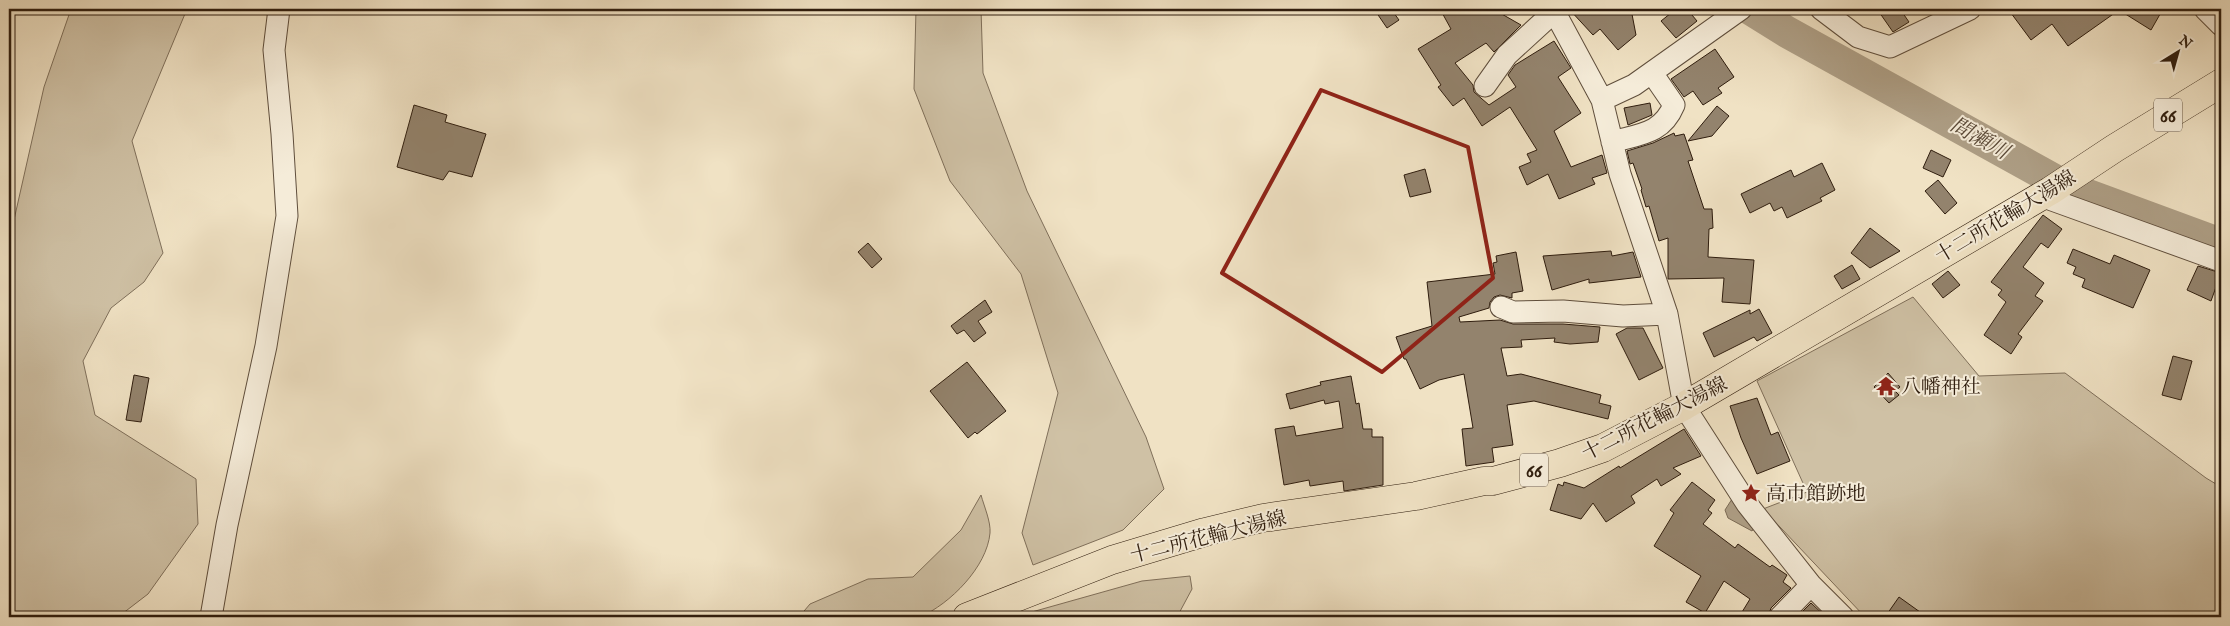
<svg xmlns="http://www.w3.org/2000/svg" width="2230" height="626" viewBox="0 0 2230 626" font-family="'IM FELL English','Noto Serif JP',serif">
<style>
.green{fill:#cfc1a5;stroke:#7f6f5a}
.water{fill:#ae9f86;stroke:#7b6b56}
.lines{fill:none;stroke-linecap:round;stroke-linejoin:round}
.river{stroke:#ae9f86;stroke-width:32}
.building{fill:#93836d;stroke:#2f1d0e}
.street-casing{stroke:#5f4e3c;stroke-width:23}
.primary-casing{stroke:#2f1d0e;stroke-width:29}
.street{stroke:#f5ecd9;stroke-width:21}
.primary{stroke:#f0e2c4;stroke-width:28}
.marked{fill:none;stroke:#8f2418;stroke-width:4;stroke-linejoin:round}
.labels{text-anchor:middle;stroke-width:4;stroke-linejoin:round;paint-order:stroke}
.shield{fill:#f5ecd9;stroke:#6a5b4b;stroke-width:1}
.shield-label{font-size:19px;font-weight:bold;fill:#2f1d0e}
.street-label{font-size:20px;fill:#2f1d0e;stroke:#f5ecd9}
.poi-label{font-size:20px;fill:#2f1d0e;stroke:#f5ecd9;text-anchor:start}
.water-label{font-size:21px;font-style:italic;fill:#5b4a38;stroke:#f5ecd9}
</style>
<rect width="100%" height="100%" fill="#f0e2c4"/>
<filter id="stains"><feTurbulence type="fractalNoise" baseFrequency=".004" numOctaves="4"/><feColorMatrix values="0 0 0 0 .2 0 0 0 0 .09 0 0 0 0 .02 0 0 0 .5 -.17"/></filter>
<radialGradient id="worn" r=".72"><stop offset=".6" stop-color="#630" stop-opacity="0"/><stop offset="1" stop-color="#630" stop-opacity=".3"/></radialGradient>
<path class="green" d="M71 9H187L132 141 163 253 144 282 111 308 83 361 95 415 196 479 198 524 148 594 118 617H9V242L44 87Z
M916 9H981L983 73 1027 191 1146 437 1164 489 1123 530 1033 565 1022 533 1058 393 1021 274 950 181 914 89Z
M1913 297 1979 376 2065 373 2206 478 2221 487V617H1865L1763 509 1807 492 1757 381Z
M981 495C984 506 991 522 990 533 987 567 950 604 920 617H799L810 604 868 579 913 577 961 530Z
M1190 576 1192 589 1177 617H1014L1142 581Z"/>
<path class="water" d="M1732 499 1754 528 1752 531 1728 518 1725 510Z"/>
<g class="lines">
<path class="river" d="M1750 9 1787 32 2069 188 2221 244"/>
</g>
<path class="building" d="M1374 9H1391L1399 20 1387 28Z
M1440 9H1493L1521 25 1494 52 1486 43 1455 63 1473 85 1474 92 1489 105 1516 87 1508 75 1515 65 1554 41 1571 68 1558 77 1581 113 1554 131 1571 167 1602 155 1607 173 1592 178 1595 184 1559 199 1548 174 1527 185 1519 167 1531 162 1527 154 1537 150 1510 107 1482 126 1464 98 1453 106 1438 87 1441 85 1418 49 1451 29Z
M1569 9H1631L1636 35 1618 50 1600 29 1593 35Z
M1676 9H1687L1697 21 1676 38 1661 21Z
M1877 9H1900L1909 22 1893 32Z
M2008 9H2163L2151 30 2119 10 2068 46 2052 24 2031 40Z
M1715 49 1734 77 1718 88 1722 93 1703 105 1693 91 1684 97 1671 79Z
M1650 103 1652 115 1628 125 1624 108Z
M414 105 447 115 445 122 486 134 472 177 449 171 443 180 397 167Z
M1717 106 1729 116 1712 136 1688 141Z
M1674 133 1675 136 1684 134 1693 160 1688 161 1704 209H1712L1713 228 1709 229 1708 257 1754 260 1750 304 1722 302 1724 278 1668 279V238L1659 241 1649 206 1646 207 1641 190 1642 189 1633 163 1630 164 1627 151 1653 143Z
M1931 150 1951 160 1943 177 1923 168Z
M1822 163 1835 190 1820 198 1822 201 1787 218 1782 207 1774 211 1770 203 1750 213 1741 194 1791 170 1794 177Z
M1425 169 1431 192 1410 197 1404 175Z
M1938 180 1957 203 1945 214 1925 191Z
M2043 215 2062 229 2048 248 2041 243 2023 267 2044 283 2035 296 2043 301 2018 334 2022 337 2011 354 1984 335 2006 302 1998 295 2002 290 1991 282Z
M1870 228 1900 251 1870 268 1851 253Z
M868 243 882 259 872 268 858 252Z
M2073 249 2110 264 2114 255 2150 270 2133 308 2082 287 2085 279 2073 274 2076 267 2067 263Z
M1611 251 1612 256 1633 252 1641 277 1589 283V279L1552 290 1543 256Z
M1516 252 1523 291 1512 293V298L1500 295 1494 297 1490 302 1489 308 1459 317 1460 322 1500 320 1513 324H1563L1600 327 1598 342 1570 344 1554 342 1555 338 1521 340 1522 347 1501 348 1507 376 1521 374 1601 395 1599 403 1611 406 1608 419 1534 401 1507 405 1513 445 1492 448 1494 462 1466 466 1462 429 1473 428 1464 374 1439 380 1420 389 1406 359H1404L1396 337 1432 326 1427 282 1495 274 1493 263 1497 262 1496 256Z
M1852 265 1860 279 1842 289 1834 276Z
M2198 266 2221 273 2211 301 2187 290Z
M1948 271 1960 285 1943 298 1932 284Z
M985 300 992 312 978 321 986 333 974 342 964 330 957 334 951 326Z
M1759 309 1772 333 1757 341 1754 337 1714 357 1703 333 1750 310V314Z
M1627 328H1643L1663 368 1639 380 1616 334Z
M2173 356 2192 361 2181 400 2162 395Z
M967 362 1006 411 977 434 975 432 968 438 930 391Z
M1888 373 1900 387 1895 391 1899 395 1889 403 1874 387Z
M134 375 149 378 141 422 126 420Z
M1351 376 1356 404 1359 403 1363 429H1372V437H1383V485L1344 491 1343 481 1310 486 1309 480 1284 485 1275 429 1294 426 1296 436 1343 428 1339 401 1325 404 1324 400 1290 409 1286 394 1321 385 1320 382Z
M1757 398 1771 435 1778 432 1790 461 1757 474 1741 438 1730 406Z
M1684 429 1701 456 1673 468 1681 474 1661 486 1657 479 1631 496 1635 503 1606 522 1593 503 1581 519 1550 510 1558 484 1563 486 1564 482 1584 488 1619 466 1620 468Z
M1692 482 1715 500 1708 510 1712 513 1703 524 1735 548 1738 544 1770 567 1772 565 1787 575 1783 582 1791 588 1771 608 1768 617H1739L1750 599 1724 581 1705 613 1686 602 1701 576 1654 546 1674 513 1670 510Z
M1899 597 1927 617H1885Z
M1811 603 1826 617H1797Z"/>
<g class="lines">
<defs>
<path id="street" d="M1553 9 1602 100 1620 174 1667 314 1684 406 1747 504 1811 585 1843 617
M1821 9 1858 37 1890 47 1970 9
M2205 9 2221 25
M1485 86 1507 55 1554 12
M1602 100 1634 85 1741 9
M1612 142C1640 134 1662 134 1674 105L1652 73
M2041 196 2221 261
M1501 307 1513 312 1563 311 1623 316 1667 314
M211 617 227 525 266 346 287 216 282 134 274 50 279 9
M1780 617 1811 585"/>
<path id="primary" d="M967 617 1112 560 1205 532 1263 518 1416 496 1484 481H1493L1560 463 1603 448 1684 406 2050 191 2115 148 2221 83"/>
</defs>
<use href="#street" class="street-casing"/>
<use href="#primary" class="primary-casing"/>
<use href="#street" class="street"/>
<use href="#primary" class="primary"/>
</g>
<path class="marked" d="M1321 90 1468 147 1493 278 1382 372 1222 273Z"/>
<defs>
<symbol id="temple-bare" viewBox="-9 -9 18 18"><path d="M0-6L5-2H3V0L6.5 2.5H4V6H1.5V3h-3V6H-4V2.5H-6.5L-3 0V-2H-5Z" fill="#8f2418" stroke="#f5ecd9" stroke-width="2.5" paint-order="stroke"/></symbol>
<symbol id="sight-bare" viewBox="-9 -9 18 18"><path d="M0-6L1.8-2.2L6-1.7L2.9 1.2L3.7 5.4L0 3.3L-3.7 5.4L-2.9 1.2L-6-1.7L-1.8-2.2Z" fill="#8f2418" stroke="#f5ecd9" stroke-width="2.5" paint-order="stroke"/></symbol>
</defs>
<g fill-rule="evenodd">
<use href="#temple-bare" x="1872" y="372" width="28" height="28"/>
<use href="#sight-bare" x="1737" y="479" width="28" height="28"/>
</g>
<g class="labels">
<g class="shield">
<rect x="2154" y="98.5" width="28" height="33" rx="4"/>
<rect x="1520" y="453.5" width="28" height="33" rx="4"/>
</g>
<g class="shield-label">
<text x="2168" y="122">66</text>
<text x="1534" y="477">66</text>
</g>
<g class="street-label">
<text transform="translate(2005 216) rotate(-31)" y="7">十二所花輪大湯線</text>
<text transform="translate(1654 418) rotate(-27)" y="7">十二所花輪大湯線</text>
<text transform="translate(1208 536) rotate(-14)" y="7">十二所花輪大湯線</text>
</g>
<g class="poi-label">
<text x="1901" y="393">八幡神社</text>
<text x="1766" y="500">高市館跡地</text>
</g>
<g class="water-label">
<text transform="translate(1980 138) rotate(29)" y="7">間瀬川</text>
</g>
</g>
<rect width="2230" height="626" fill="none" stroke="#f0e2c4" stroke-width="30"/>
<rect x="10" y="10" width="2210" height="606" fill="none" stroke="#2f1d0e" stroke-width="2.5"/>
<rect x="15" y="15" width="2200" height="596" fill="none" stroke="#2f1d0e"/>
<g transform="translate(2178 52) rotate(37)" stroke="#f5ecd9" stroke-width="4" paint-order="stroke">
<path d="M0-4L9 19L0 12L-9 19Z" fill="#2f1d0e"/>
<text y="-8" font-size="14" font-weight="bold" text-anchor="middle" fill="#2f1d0e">N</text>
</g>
<rect width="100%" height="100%" filter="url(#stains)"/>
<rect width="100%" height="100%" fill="url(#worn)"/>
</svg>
